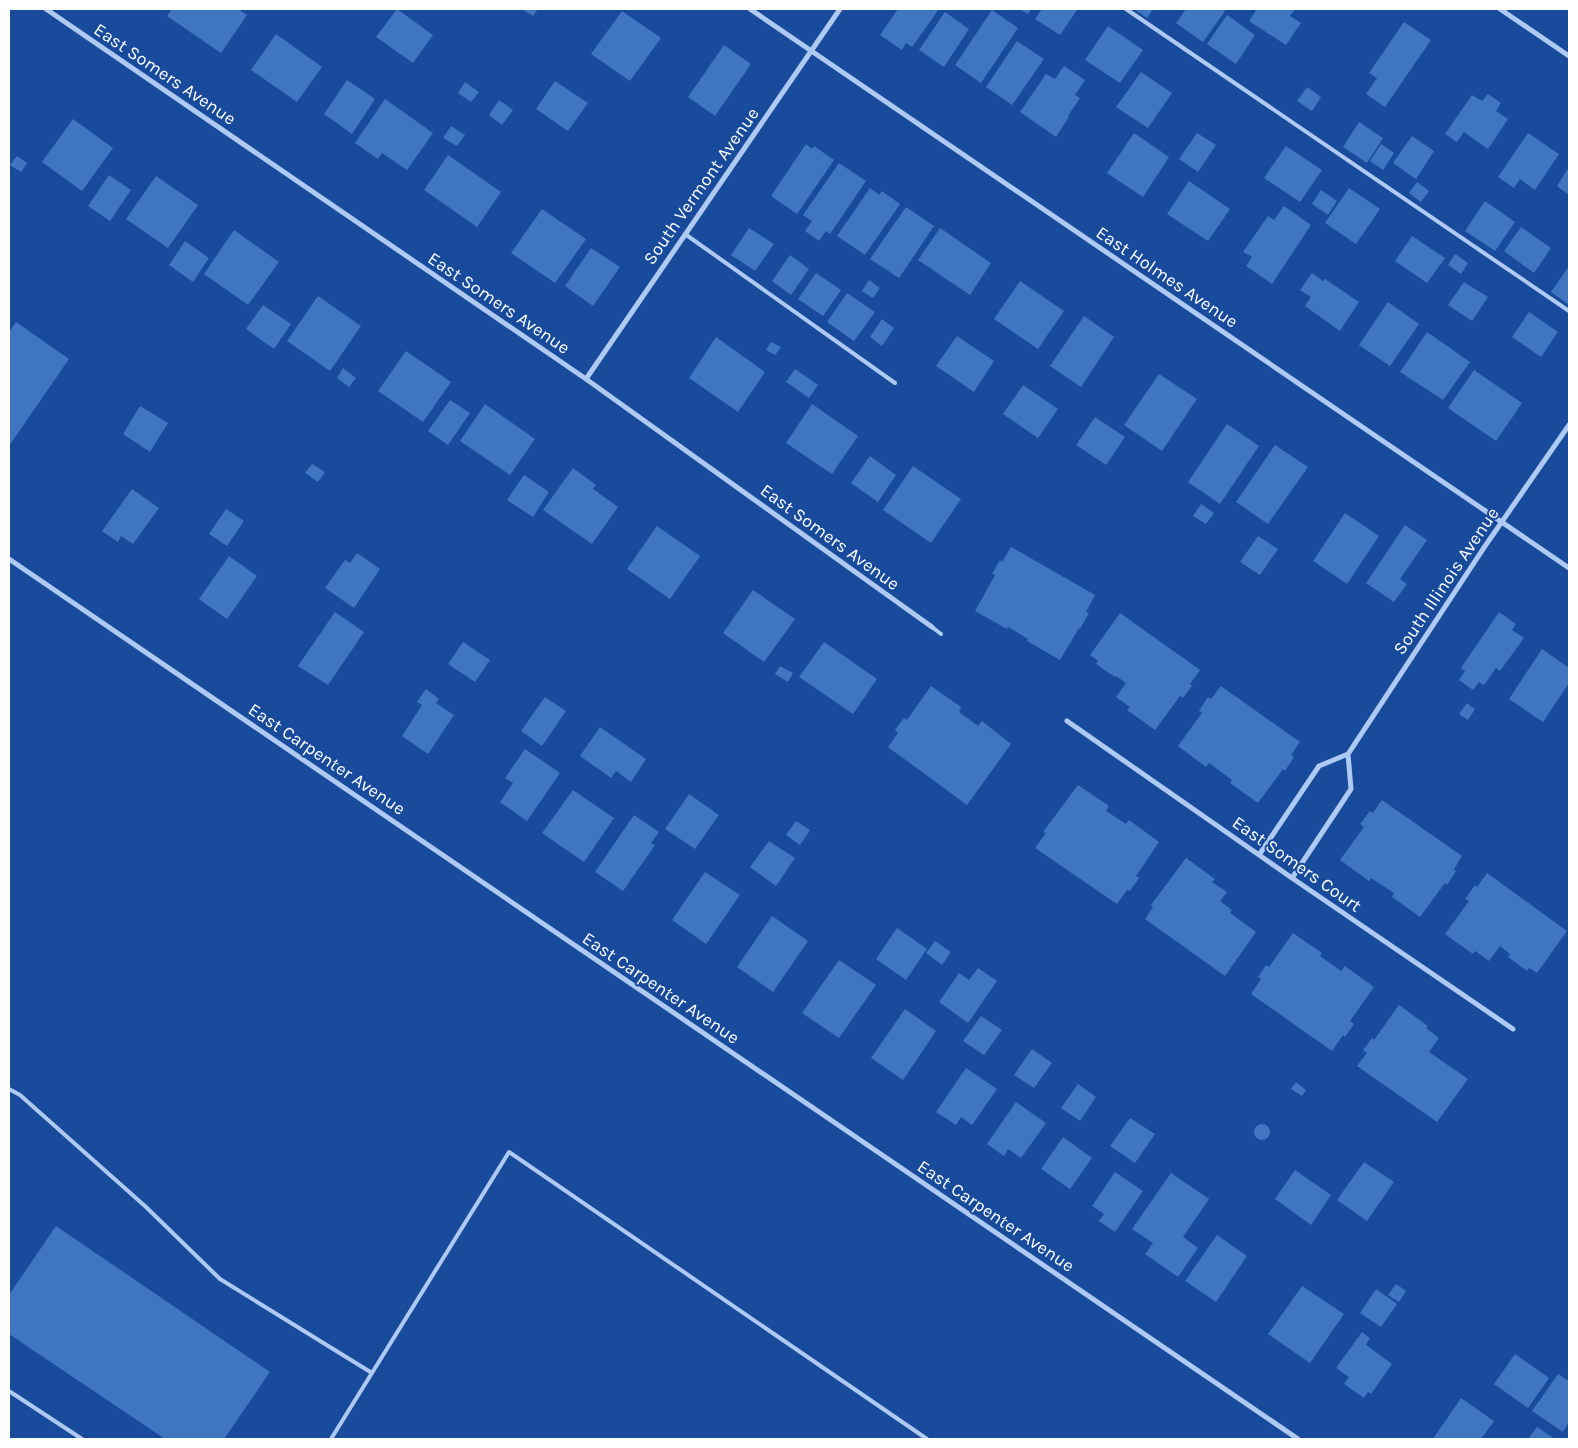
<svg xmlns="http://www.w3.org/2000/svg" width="1578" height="1448" viewBox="0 0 1578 1448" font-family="Karla,sans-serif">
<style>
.building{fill:#4075c2}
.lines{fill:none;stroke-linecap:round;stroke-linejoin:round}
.lane{stroke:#afcaf2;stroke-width:4}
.street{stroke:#afcaf2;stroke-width:5}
.labels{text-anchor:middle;stroke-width:4;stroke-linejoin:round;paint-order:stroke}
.street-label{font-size:18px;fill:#fff;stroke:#184b9c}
</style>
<rect width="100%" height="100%" fill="#184b9c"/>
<path class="building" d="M172 9H238L247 15 221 53 167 16Z
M397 9 433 35 413 63 376 37Z
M522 9H538L533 16Z
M898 9H939L912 47 906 43 902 50 880 35Z
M1019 9H1031L1028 14Z
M1042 9H1076L1077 10 1060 35 1035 19Z
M1134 9H1153L1147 18Z
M1186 9H1222L1225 11 1203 42 1176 23Z
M1257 9H1295L1290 16 1301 23 1286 45 1249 21Z
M992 10 1018 28 981 83 955 65Z
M622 11 661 38 630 81 591 54Z
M945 12 969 29 944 67 919 50Z
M1227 15 1255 35 1236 64 1207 44Z
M1404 22 1431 40 1385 107 1366 94 1377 78 1369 73Z
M1108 26 1143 50 1120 83 1085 60Z
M276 34 322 67 297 102 251 70Z
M1017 41 1044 59 1012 105 986 87Z
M724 45 751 64 715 116 688 97Z
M1064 66 1085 80 1075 95 1080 98 1068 116 1069 117 1056 137 1020 112 1046 74 1055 79Z
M1141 72 1172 93 1148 128 1116 107Z
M347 80 375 99 352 134 324 114Z
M555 81 588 103 568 131 536 109Z
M465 82 479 92 471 102 458 93Z
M1307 87 1321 97 1312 111 1297 101Z
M1488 94 1501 103 1496 111 1508 119 1488 149 1464 132 1457 142 1445 134 1472 95 1482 101Z
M385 99 433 133 407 170 382 153 378 159 355 143Z
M499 100 513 110 502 125 489 115Z
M73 119 113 148 82 191 42 162Z
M1359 122 1383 138 1367 163 1343 147Z
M451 126 465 135 457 146 443 138Z
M1134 133 1169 157 1143 197 1107 173Z
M1197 133 1216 145 1198 172 1179 159Z
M1528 133 1559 154 1535 190 1520 179 1514 188 1498 177Z
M1412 136 1434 151 1416 179 1393 163Z
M806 144 812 149 814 146 834 160 797 214 771 196Z
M1381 144 1394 153 1383 170 1370 161Z
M1286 146 1322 170 1300 202 1264 178Z
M448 155 501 192 477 227 424 190Z
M17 156 27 163 21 172 10 165Z
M839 163 866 181 830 234 826 231 819 241 805 231 812 221 803 215Z
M1569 167V195L1557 186Z
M109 175 131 190 110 221 88 206Z
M156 176 198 205 168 248 126 219Z
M1189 181 1230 209 1208 241 1167 214Z
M1417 182 1429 191 1421 202 1409 193Z
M870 188 879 195 882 191 900 204 865 255 837 236Z
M1349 188 1380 209 1356 244 1325 223Z
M1321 190 1337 201 1328 215 1312 204Z
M1485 201 1515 222 1495 251 1465 231Z
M1284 206 1311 225 1272 284 1246 266 1252 257 1243 252 1268 216 1274 220Z
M906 207 934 226 899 278 870 259Z
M542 209 586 239 555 283 511 253Z
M1521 227 1551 248 1534 273 1504 251Z
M749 228 774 244 755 271 731 255Z
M940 228 991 263 970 295 918 260Z
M234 230 279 262 248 305 204 274Z
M1412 236 1445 258 1427 283 1395 261Z
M185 241 209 258 193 282 169 265Z
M591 248 620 267 593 306 565 286Z
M1455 254 1468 263 1461 274 1448 265Z
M790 255 809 269 791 295 772 281Z
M1569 266V305L1551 292Z
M816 273 841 290 823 316 798 299Z
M1312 273 1323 281 1325 279 1359 302 1340 331 1305 306 1311 297 1300 290Z
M869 280 880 288 873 298 862 291Z
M1020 281 1064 311 1038 349 994 319Z
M1464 282 1488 297 1472 321 1448 305Z
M847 293 875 312 854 341 827 322Z
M318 296 361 326 330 371 287 341Z
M1388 302 1419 324 1390 366 1359 345Z
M263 305 291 324 274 349 246 329Z
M1529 312 1558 332 1541 357 1512 337Z
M1084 316 1114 337 1081 387 1050 366Z
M882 319 894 328 882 346 870 337Z
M16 322 69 359 9 446V332Z
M1427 332 1470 362 1443 400 1400 372Z
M957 336 994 361 974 392 936 366Z
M716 337 765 372 738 412 689 378Z
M771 342 781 347 775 355 766 350Z
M406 351 451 382 423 422 378 391Z
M343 368 356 378 349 387 337 378Z
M795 369 818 385 809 398 786 382Z
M1474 370 1522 403 1496 441 1448 408Z
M1159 374 1197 399 1162 451 1124 425Z
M1023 385 1058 409 1038 438 1003 414Z
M450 400 470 413 448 445 428 431Z
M485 404 535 439 510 475 460 441Z
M812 404 858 436 832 474 786 443Z
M140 406 168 423 150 452 123 434Z
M1095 417 1125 437 1106 465 1076 445Z
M1227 424 1259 446 1220 504 1188 482Z
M1275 445 1308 467 1268 524 1236 502Z
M870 456 896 475 878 502 851 483Z
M312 464 325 472 318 482 305 473Z
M913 466 961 499 931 543 883 510Z
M573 468 596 485 593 489 618 507 592 544 543 510Z
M524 475 549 492 533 517 507 500Z
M132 489 159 508 133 544 121 536 118 542 102 531Z
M1201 504 1214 513 1206 524 1193 516Z
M226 509 244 521 227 546 209 534Z
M1345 513 1379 536 1347 584 1313 561Z
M1405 525 1427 540 1400 579 1407 584 1394 602 1366 583Z
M657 526 700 556 670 599 627 569Z
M1258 536 1278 549 1260 575 1240 562Z
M1011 547 1095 595 1086 612 1089 613 1080 629 1079 628 1060 660 1027 641 1028 639 1008 627 1007 629 975 611 995 575 992 574 1000 560 1002 562Z
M357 553 380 569 354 608 325 588 345 560 350 563Z
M229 556 257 576 227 619 199 599Z
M753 590 795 619 764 662 723 633Z
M335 612 364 632 328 685 298 666Z
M1499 612 1516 624 1512 630 1524 638 1500 671 1496 668 1484 685 1479 682 1473 690 1459 680 1465 671 1461 668Z
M1120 613 1200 670 1190 684 1192 686 1183 698 1180 696 1155 730 1127 710 1130 707 1116 697 1126 683 1116 676 1115 677 1096 664 1098 661 1090 655Z
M463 642 490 660 475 682 448 664Z
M824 642 877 679 853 714 799 677Z
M1542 649 1569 668V683L1543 722 1509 699Z
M780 666 793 673 788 682 775 674Z
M931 686 961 707 959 712 978 726 982 721 1011 744 967 805 888 747 898 733 895 730 904 718 907 720Z
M1221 686 1300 742 1291 755 1294 757 1285 771 1283 769 1258 803 1230 783 1232 780 1209 763 1206 767 1178 746 1202 713 1199 711 1208 697 1211 699Z
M426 689 439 699 436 703 454 715 428 754 402 736 422 705 417 702Z
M545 697 566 711 542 746 521 731Z
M1467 703 1475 709 1468 720 1459 714Z
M600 727 646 759 631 782 616 771 611 778 580 756Z
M525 749 560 773 527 821 500 802 513 783 505 778Z
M1078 785 1109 806 1106 811 1126 824 1129 820 1159 842 1136 876 1139 878 1130 891 1127 890 1117 904 1035 848 1046 833 1043 832Z
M573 790 614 818 584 862 542 833Z
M689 794 719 815 695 849 665 829Z
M1382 800 1462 856 1454 869 1456 871 1447 885 1445 883 1420 917 1392 897 1394 893 1371 878 1369 881 1340 860 1364 827 1360 824 1370 811 1373 813Z
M634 815 659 832 651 843 655 845 623 891 595 872Z
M796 821 810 830 800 845 786 835Z
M769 841 795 858 776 886 750 867Z
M1186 858 1215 879 1212 882 1227 892 1220 901 1232 910 1230 913 1256 932 1225 976 1145 919 1153 907 1151 905Z
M705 872 740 895 706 944 672 920Z
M1487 873 1567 931 1537 973 1529 968 1527 971 1508 957 1510 954 1500 946 1489 961 1475 951 1473 954 1445 934 1469 901 1465 899 1475 885 1477 887Z
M772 916 808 941 773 992 737 967Z
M897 928 927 949 906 980 876 959Z
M1293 933 1322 953 1320 956 1341 971 1345 966 1374 987 1350 1021 1354 1024 1345 1037 1343 1035 1332 1051 1251 994 1261 979 1258 977 1266 965 1269 967Z
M935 941 951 952 942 965 926 953Z
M839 960 876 985 839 1038 802 1013Z
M978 968 997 981 968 1023 939 1002 959 973 969 980Z
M1399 1005 1428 1026 1426 1028 1439 1038 1429 1052 1468 1079 1437 1122 1357 1066 1367 1053 1363 1050 1372 1038 1374 1040Z
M905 1009 936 1031 903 1080 871 1058Z
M981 1016 1002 1030 984 1055 963 1041Z
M1032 1049 1052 1063 1034 1088 1014 1075Z
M966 1068 997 1089 972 1125 961 1117 956 1125 936 1112Z
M1296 1082 1306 1090 1302 1096 1291 1089Z
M1078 1084 1096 1097 1080 1121 1061 1108Z
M1016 1102 1046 1123 1021 1158 1008 1149 1004 1156 987 1144Z
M1130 1118 1155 1134 1135 1163 1110 1146Z
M1254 1132a8 8 0 1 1 16 0a8 8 0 1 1-16 0Z
M1063 1137 1092 1158 1070 1189 1041 1169Z
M1364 1162 1394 1182 1367 1221 1337 1200Z
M1295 1170 1331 1195 1311 1225 1275 1199Z
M1115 1172 1143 1191 1115 1232 1099 1221 1104 1214 1092 1206Z
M1171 1173 1209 1199 1183 1237 1198 1248 1178 1277 1145 1254 1153 1243 1132 1229Z
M56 1226 270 1372 224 1439H165L9 1334V1295Z
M1217 1235 1247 1256 1216 1302 1185 1281Z
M1396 1284 1406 1291 1399 1302 1388 1295Z
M1302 1286 1344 1314 1310 1363 1268 1334Z
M1376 1289 1397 1304 1381 1327 1360 1313Z
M1362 1332 1370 1338 1366 1345 1392 1364 1371 1394 1368 1392 1364 1398 1344 1384 1349 1377 1336 1368Z
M1515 1354 1549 1378 1528 1408 1494 1384Z
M1558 1374 1569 1381V1422L1563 1432 1532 1411Z
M1461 1398 1494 1421 1481 1439H1433Z
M1537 1427 1555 1439H1528Z"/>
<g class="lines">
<path class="lane" d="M1126 9 1569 311
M685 234 895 383
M932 627 941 634
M9 1089 20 1095 146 1207 220 1279 372 1373
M9 1391 82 1439
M331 1439 509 1152 927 1439"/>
<path class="street" d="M46 9 586 379 932 627
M750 9 1569 568
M1500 9 1569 56
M586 379 840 9
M9 559 1298 1439
M1067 721 1292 878 1513 1029
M1259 855 1319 766 1348 754 1483 549 1569 425
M1292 878 1351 789 1348 754"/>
</g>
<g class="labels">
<g class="street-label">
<text transform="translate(165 74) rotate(34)" y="6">East Somers Avenue</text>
<text transform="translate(701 186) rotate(-55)" y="6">South Vermont Avenue</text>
<text transform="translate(1167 277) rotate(34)" y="6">East Holmes Avenue</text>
<text transform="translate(499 303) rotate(34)" y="6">East Somers Avenue</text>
<text transform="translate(830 537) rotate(36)" y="6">East Somers Avenue</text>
<text transform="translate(1446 581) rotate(-56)" y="6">South Illinois Avenue</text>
<text transform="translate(327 759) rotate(34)" y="6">East Carpenter Avenue</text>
<text transform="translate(1297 864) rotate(35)" y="6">East Somers Court</text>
<text transform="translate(661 988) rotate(34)" y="6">East Carpenter Avenue</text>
<text transform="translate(996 1216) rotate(34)" y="6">East Carpenter Avenue</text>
</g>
</g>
<rect width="1578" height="1448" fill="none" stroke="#ffffff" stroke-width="20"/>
</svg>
